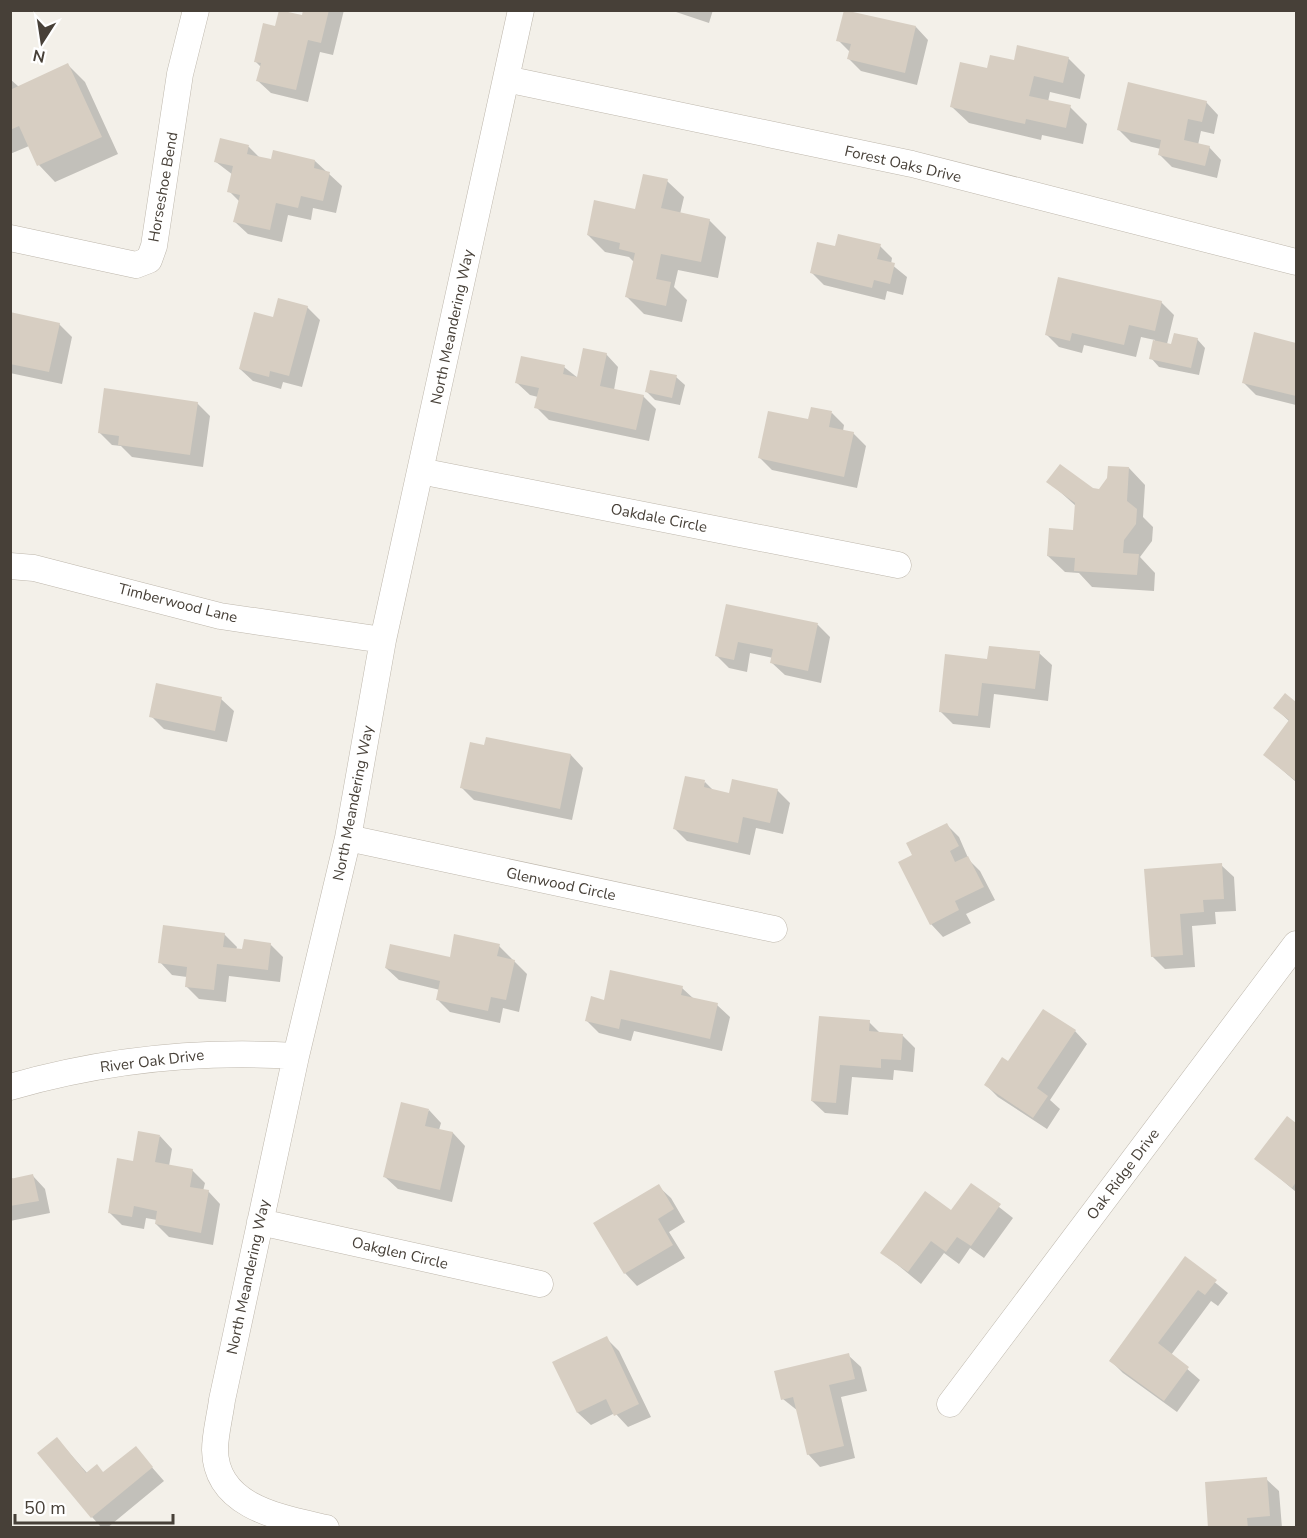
<svg xmlns="http://www.w3.org/2000/svg" width="1307" height="1538" viewBox="0 0 1307 1538" font-family="'Nunito Sans',sans-serif">
<style>
.shadow{fill:#0003}
.building{fill:#d7cec2}
.lines{fill:none;stroke-linecap:round;stroke-linejoin:round}
.minor-casing{stroke:#beb7ac;stroke-width:27}
.minor{stroke:#fff;stroke-width:26}
.labels{text-anchor:middle;stroke-width:5;stroke-linejoin:round;paint-order:stroke}
.street-label{font-size:15px;fill:#474038;stroke:#fff}
</style>
<rect width="100%" height="100%" fill="#f3f0e9"/>
<path class="shadow" d="M304 10H344L333 55 320 52 308 102 271 93 258 81 261 67 255 61 276 28 303 16Z
M670 10H713L709 23Z
M916 27 928 40 917 85 861 71 849 59 850 52 838 40Z
M1068 58 1085 75 1080 99 1050 92 1048 102 1070 107 1087 124 1083 144 1042 135 1041 140 969 123 952 107 988 69 1015 62Z
M68 65 85 82 118 154 55 182 39 165 29 146 10 154V79L19 87Z
M1206 102 1218 115 1214 134 1201 131 1198 145 1209 147 1221 160 1217 178 1172 167 1159 154 1161 149 1131 142 1119 130Z
M221 140 249 147 261 159 315 161 342 186 336 213 313 208 311 220 288 215 282 242 248 234 235 222 240 202 229 191 233 175 216 162Z
M667 181 684 197 680 214 709 220 726 237 718 278 678 270 674 287 687 300 682 322 644 314 627 297 634 262 629 257 605 252 588 235 636 211Z
M880 246 892 258 891 264 907 277 903 295 887 291 885 300 824 285 812 273 836 248Z
M1161 302 1174 315 1167 344 1173 345 1197 339 1205 348 1199 375 1159 367 1151 358 1155 340 1141 337 1136 357 1084 345 1082 353 1059 347 1047 335Z
M307 307 320 320 302 387 283 382 281 389 253 381 240 369 274 319Z
M10 314 59 324 72 337 62 384 10 373Z
M1255 334 1296 344V405L1256 395 1244 383Z
M606 354 618 367 614 390 643 396 656 409 649 441 549 420 536 407 538 397 530 395 517 383 564 367 578 378Z
M676 377 685 385 680 405 655 400 647 392Z
M197 403 210 416 203 467 132 457 121 446 112 445 99 432Z
M832 413 844 425 843 431 853 433 866 446 857 488 772 470 760 458 809 421Z
M1129 468 1145 485 1143 517 1153 527 1152 541 1140 557 1155 573 1154 591 1092 587 1079 573 1065 572 1048 556 1075 532 1077 507 1048 481 1099 490Z
M728 606 818 625 830 637 821 683 785 675 772 663 773 658 750 653 747 672 729 668 717 656Z
M1039 653 1052 665 1048 701 994 694 990 728 953 724 940 711 988 660Z
M1285 695 1296 704V782L1265 755 1290 722 1275 708Z
M221 699 234 711 227 742 164 729 151 716Z
M486 747 571 755 583 768 572 820 474 800 462 788Z
M705 782 714 791 730 795 777 790 790 803 783 834 756 828 750 855 687 841 674 828Z
M947 825 959 837 969 860 980 871 995 900 966 914 971 923 943 937 931 924 914 856Z
M1221 865 1234 877 1236 911 1215 912 1216 924 1192 926 1195 967 1165 969 1152 956 1146 870Z
M224 934 237 947 236 950 270 944 283 957 280 982 229 976 226 1002 199 999 186 986 187 977 172 975 160 962Z
M499 946 527 974 519 1012 503 1008 500 1023 450 1012 438 1000 440 990 399 980 386 968 451 959Z
M682 988 694 999 717 1005 730 1017 722 1051 634 1031 631 1041 599 1033 587 1021 605 1001Z
M869 1022 881 1034 903 1036 915 1048 913 1072 894 1070 893 1080 852 1077 848 1115 825 1113 812 1101Z
M1075 1031 1087 1044 1050 1100 1060 1109 1047 1129 998 1097 986 1085 1009 1063Z
M429 1110 441 1123 439 1130 453 1133 465 1146 452 1202 398 1189 385 1177Z
M1287 1118 1296 1125V1192L1256 1158Z
M160 1136 172 1149 169 1166 192 1170 205 1183 203 1191H208L220 1204 213 1245 169 1237 156 1224 157 1220 146 1218 144 1229 122 1225 109 1212 134 1162Z
M10 1176 14 1180 33 1176 45 1189 50 1213 10 1221Z
M971 1185 1013 1218 984 1258 970 1248 959 1264 944 1253 921 1284 882 1252 951 1212Z
M658 1186 671 1198 685 1222 669 1232 685 1258 637 1286 625 1273Z
M1186 1259 1228 1293 1218 1306 1211 1301 1171 1355 1200 1380 1177 1412 1123 1373 1110 1360Z
M606 1338 619 1351 651 1417 628 1427 615 1413 591 1425 578 1413 554 1363Z
M848 1355 861 1367 867 1391 841 1397 855 1458 820 1467 808 1454 798 1411 783 1399Z
M57 1439 88 1474 104 1473 135 1448 164 1481 107 1528H102L92 1517Z
M1266 1479 1279 1491 1282 1528H1210Z"/>
<path class="building" d="M279 10 302 15 303 10H329L321 43 308 40 296 90 256 81 261 63 254 62 263 23 275 26Z
M844 10 916 26 905 73 847 59 851 44 836 41Z
M1017 45 1069 57 1063 83 1034 76 1029 96 1071 105 1066 128 1026 119 1025 124 950 107 960 62 987 68 990 55 1014 60Z
M68 63 102 137 37 166 19 126 10 130V85L12 89Z
M1128 82 1207 101 1202 122 1188 119 1184 140 1210 146 1205 166 1158 155 1161 140 1117 130Z
M220 138 249 145 247 154 271 159 273 150 315 160 314 168 330 172 323 201 301 196 298 208 276 203 270 230 233 222 240 195 227 192 233 166 214 162Z
M643 174 668 179 661 208 710 219 701 262 661 254 656 279 671 282 666 306 625 297 635 253 619 249 620 243 587 235 594 200 635 209Z
M838 234 881 244 877 259 895 263 890 284 874 280 872 288 810 273 817 242 835 246Z
M1058 277 1162 301 1155 331 1129 325 1124 345 1072 333 1070 341 1045 335Z
M278 298 308 306 289 376 270 371 269 377 239 369 254 312 273 317Z
M10 312 60 323 49 372 10 364Z
M1254 332 1296 343V396L1242 383Z
M1174 333 1198 338 1191 368 1149 359 1153 340 1171 344Z
M583 348 607 353 600 386 644 395 636 430 534 408 539 388 515 383 521 356 565 365 563 374 577 377Z
M650 370 677 375 672 398 645 392Z
M104 388 198 402 190 455 118 445 119 436 98 433Z
M811 407 832 411 829 427 854 432 844 477 758 458 768 411 808 419Z
M1060 464 1093 488 1099 489 1107 478 1108 466 1129 467 1127 501 1137 509 1136 524 1124 540 1123 553 1139 554 1137 575 1074 571 1075 558 1047 556 1049 528 1073 530 1075 503 1046 482Z
M726 604 818 623 808 671 770 663 773 649 738 642 734 660 715 656Z
M989 646 1040 651 1035 689 982 683 978 716 939 712 945 654 987 659Z
M156 683 222 697 215 731 149 717Z
M1285 693 1296 702V781L1263 755 1289 720 1273 708Z
M486 737 571 754 560 809 460 788 470 742 484 745Z
M685 776 705 780 704 787 729 793 732 779 778 789 770 823 743 817 738 843 673 829Z
M947 823 959 846 950 851 955 862 968 856 984 887 955 901 959 910 930 925 898 862 912 855 906 843Z
M1222 863 1224 899 1203 900 1204 912 1180 914 1183 955 1151 957 1144 869Z
M163 925 225 933 223 947 242 949 244 939 271 943 268 970 217 964 214 990 185 987 187 967 158 963Z
M454 934 500 944 497 956 515 960 506 1000 491 997 488 1011 436 1000 440 981 385 968 390 944 450 957Z
M610 970 683 986 681 995 718 1003 710 1039 621 1019 619 1029 585 1021 591 996 604 1000Z
M1043 1009 1076 1030 1037 1088 1048 1096 1033 1118 984 1085 1002 1057 1008 1061Z
M819 1016 870 1020 869 1031 903 1034 901 1060 881 1059V1068L840 1065 836 1103 811 1101Z
M401 1102 429 1109 425 1126 453 1132 440 1190 383 1177Z
M1287 1116 1296 1123V1182L1292 1188 1254 1159Z
M138 1131 160 1135 155 1162 193 1169 190 1187 209 1190 201 1233 155 1224 157 1211 134 1206 132 1217 108 1213 117 1158 133 1161Z
M33 1174 39 1201 10 1206V1179Z
M971 1183 1001 1204 971 1246 957 1237 946 1252 931 1241 908 1272 880 1253 925 1191 951 1210Z
M659 1184 674 1209 658 1219 673 1245 624 1274 593 1223Z
M1185 1256 1217 1280 1205 1295 1198 1290 1158 1343 1189 1367 1164 1401 1109 1361Z
M607 1336 639 1404 614 1416 606 1399 577 1413 552 1362Z
M849 1353 855 1379 829 1385 844 1446 807 1455 793 1397 781 1400 774 1371Z
M57 1437 86 1473 97 1464 103 1472 136 1446 153 1467 91 1518 37 1453Z
M1267 1477 1270 1516 1247 1518 1248 1528H1208L1205 1482Z"/>
<g class="lines">
<defs>
<path id="minor" d="M506 79 912 164 1296 262
M10 238 136 265 149 260 154 246 180 74 196 10
M420 471 898 565
M10 566 34 568 220 616 383 640
M348 838 774 929
M10 1087C104 1060 199 1050 296 1056
M260 1222 540 1284
M950 1404 1296 944
M326 1528C283 1518 216 1508 215 1450 215 1434 220 1416 222 1400L296 1056 348 838 383 640 521 10"/>
</defs>
<use href="#minor" class="minor-casing"/>
<use href="#minor" class="minor"/>
</g>
<g class="labels">
<g class="street-label">
<text transform="translate(903 164) rotate(13)" y="5">Forest Oaks Drive</text>
<text transform="translate(163 187) rotate(-80)" y="5">Horseshoe Bend</text>
<text transform="translate(452 327) rotate(-78)" y="5">North Meandering Way</text>
<text transform="translate(659 518) rotate(11)" y="5">Oakdale Circle</text>
<text transform="translate(178 603) rotate(14)" y="5">Timberwood Lane</text>
<text transform="translate(353 803) rotate(-79)" y="5">North Meandering Way</text>
<text transform="translate(561 884) rotate(12)" y="5">Glenwood Circle</text>
<text transform="translate(152 1061) rotate(-7)" y="5">River Oak Drive</text>
<text transform="translate(1123 1174) rotate(-53)" y="5">Oak Ridge Drive</text>
<text transform="translate(400 1253) rotate(13)" y="5">Oakglen Circle</text>
<text transform="translate(248 1277) rotate(-78)" y="5">North Meandering Way</text>
</g>
</g>
<rect width="1307" height="1538" fill="none" stroke="#474038" stroke-width="24"/>
<g transform="translate(42 42) rotate(192)" stroke="#ffffff" stroke-width="4.5" paint-order="stroke">
<path d="M0-4.5L10 22L0 15L-10 22Z" fill="#474038"/>
<text y="-9" font-size="16" font-weight="bold" text-anchor="middle" fill="#474038">N</text>
</g>
<path d="M15 1514v9h158v-9" fill="none" stroke="#474038" stroke-width="3"/>
<text x="24" y="1514" font-size="18" fill="#474038" stroke="#ffffff" stroke-width="4.5" paint-order="stroke">50 m</text>
</svg>
